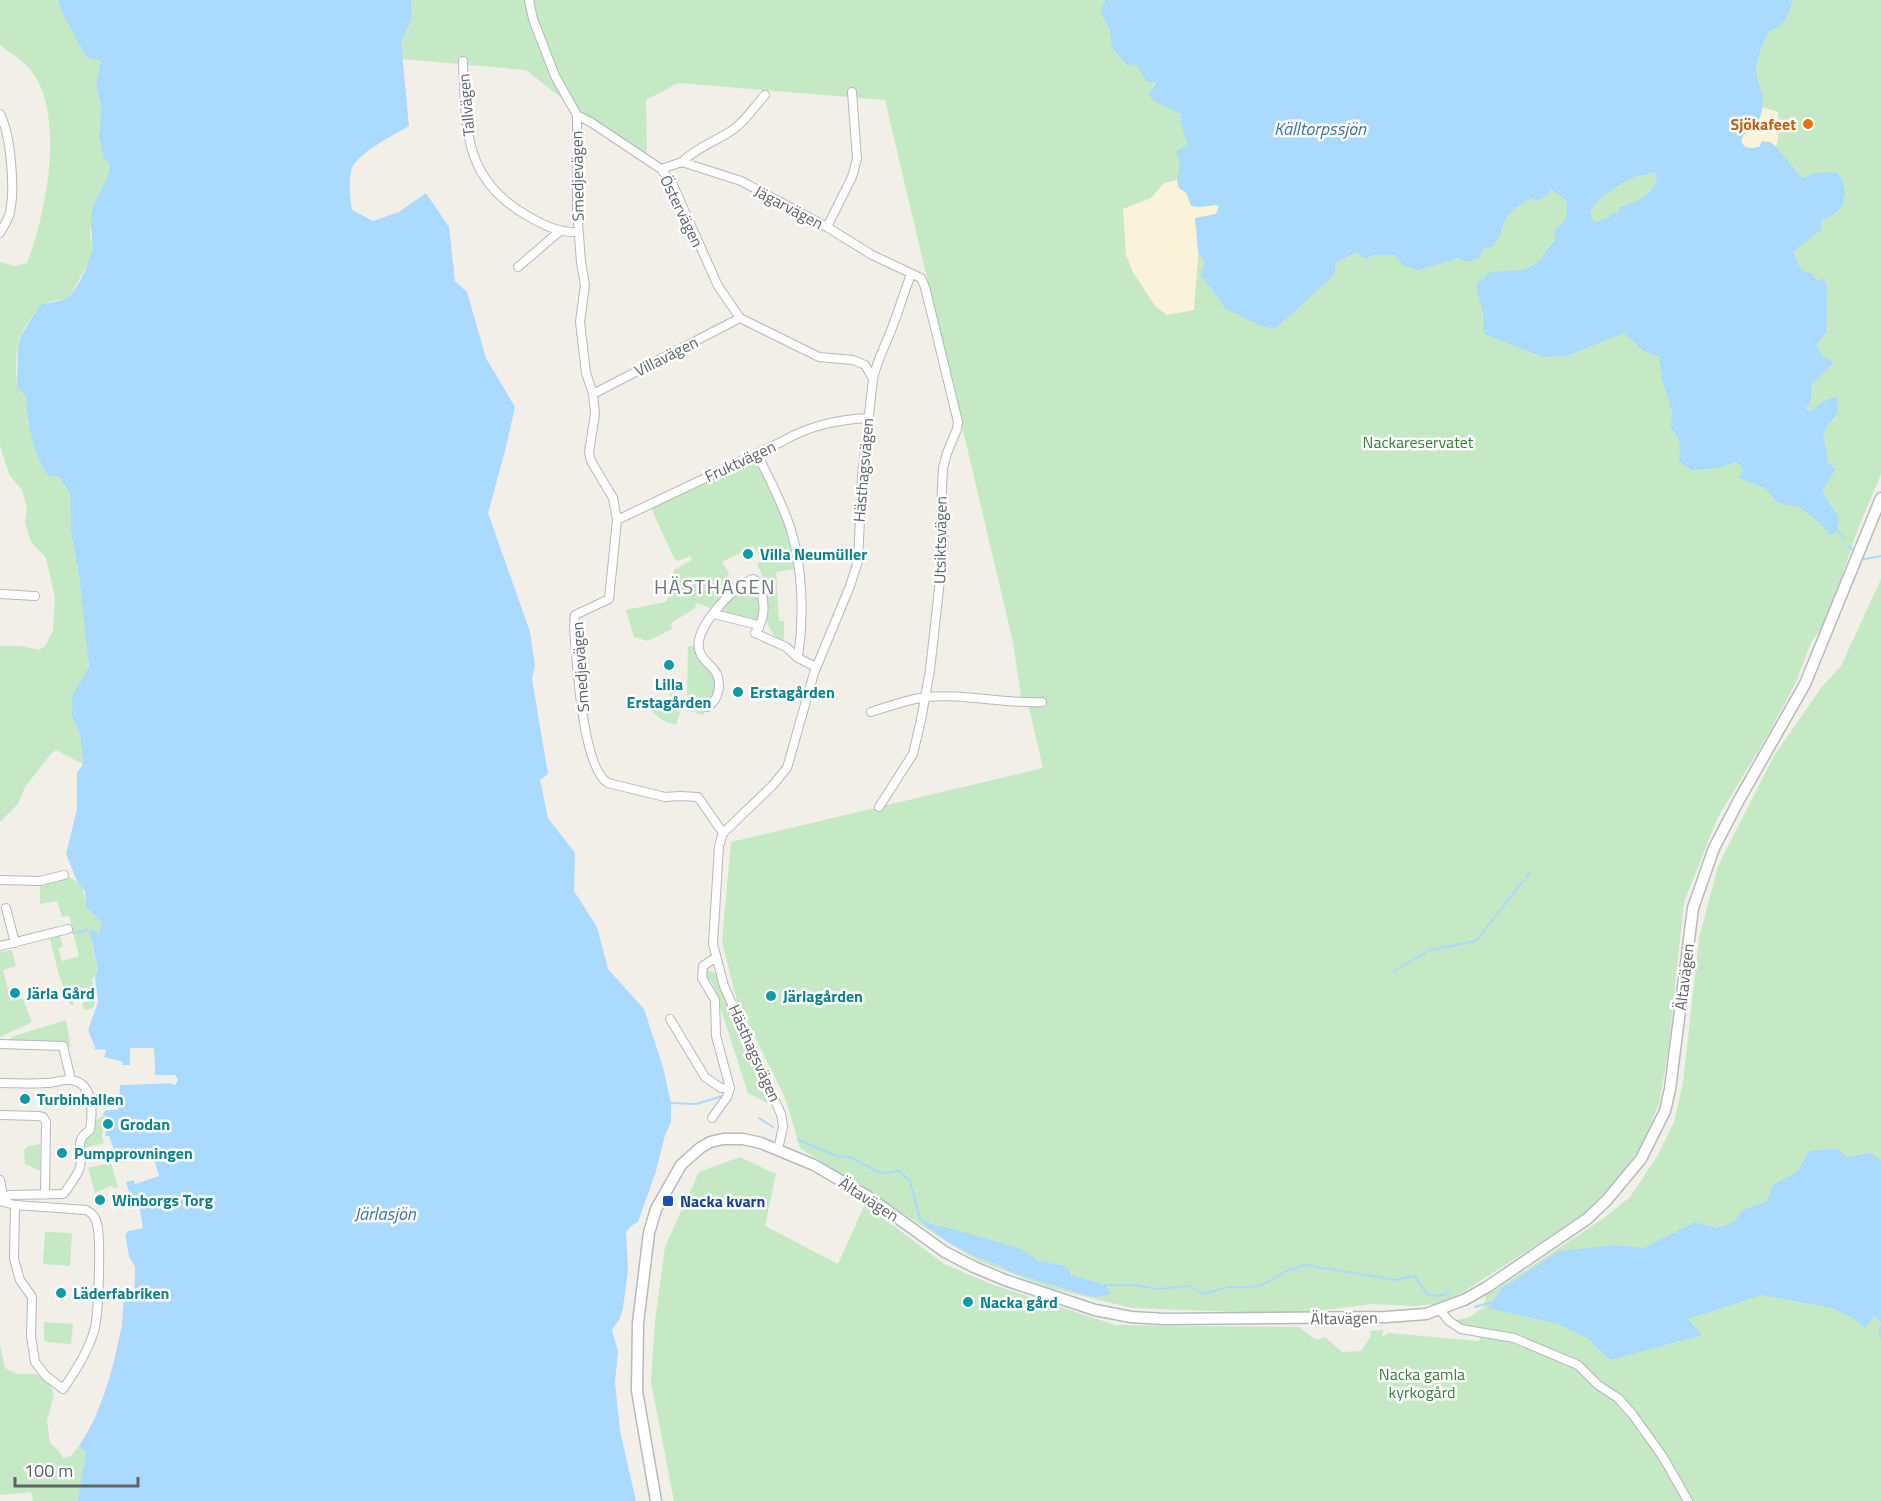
<svg xmlns="http://www.w3.org/2000/svg" width="1881" height="1501" viewBox="0 0 1881 1501" font-family="'Titillium Web',sans-serif">
<style>
.green{fill:#c5e8c5}
.sand{fill:#fbf3d9}
.water{fill:#aadaff;fill-rule:evenodd}
.pier{fill:#f1efe8}
.lines{fill:none;stroke-linecap:round;stroke-linejoin:round}
.stream{stroke:#aadaff;stroke-width:2}
.minor-casing{stroke:#b5b8bc;stroke-width:10}
.secondary-casing{stroke:#b6babf;stroke-width:13}
.minor{stroke:#fff;stroke-width:8}
.secondary{stroke:#fff;stroke-width:10}
.food-dot{fill:#e8710a;stroke:#fff;stroke-width:2}
.culture-dot{fill:#0f9aa8;stroke:#fff;stroke-width:2}
.transit-dot{fill:#1a4fb4;stroke:#fff;stroke-width:2}
.labels{text-anchor:middle;stroke-width:5;stroke-linejoin:round;paint-order:stroke}
.street-label{font-size:16px;fill:#5f6368;stroke:#fff}
.food-label{font-size:16px;font-weight:bold;fill:#c56008;stroke:#fff;text-anchor:end}
.park-label{font-size:16px;fill:#348238;stroke:#fff}
.culture-label{font-size:16px;font-weight:bold;fill:#0d838f;stroke:#fff;text-anchor:start}
.transit-label{font-size:16px;font-weight:bold;fill:#164399;stroke:#fff;text-anchor:start}
.water-label{font-size:18px;font-style:italic;fill:#4174aa;stroke:#fff}
.quarter-label{font-size:20px;letter-spacing:1.5px;fill:#70757a;stroke:#fff}
</style>
<rect width="100%" height="100%" fill="#f1efe8"/>
<path class="green" d="M0 0H58L61 10 101 61 96 83 101 108 99 135 110 164V173L92 213 90 232 92 248 90 259 72 293 67 298 41 304C35 314 25 325 20 336 15 350 16 373 17 388L26 396C27 422 33 458 50 477L58 476 70 494 71 533 79 576 86 631 89 667 72 696V717L80 734 83 764 56 750 50 755 25 787 18 804 0 822V646H22L38 650 45 646 53 631 55 597 46 558 31 542 25 523 27 508 22 490 10 476 0 446V262L15 266 27 263C46 214 67 111 29 68 21 59 9 52 0 45Z
M232 0H1881V474L1858 529 1826 622 1811 642 1796 682 1768 735 1718 817 1684 902 1668 1052 1659 1103 1642 1145 1615 1182 1583 1215 1446 1303 1414 1306 1372 1304 1293 1314 1132 1308 1050 1288 976 1260 800 1148 786 1100 737 1001 722 942 731 842 1043 768 1029 708 1022 703 1013 642 885 100 678 83 646 100 647 155 564 100 526 70 402 59Z
M747 462 757 463 760 467 784 523 791 543 796 569 776 572 779 621H784V639L782 641C761 629 767 604 764 583 763 576 760 570 757 564L762 561 753 546 722 562 729 573 724 583 730 587 713 609 697 603 694 609 671 623 672 629 648 641 634 637 626 610 665 602 673 592 674 570 692 560 690 556 678 561 674 558 651 508Z
M1881 579V1501H674L651 1382 655 1321 665 1247 699 1172 740 1157 776 1174 765 1226 838 1264 865 1204 944 1264 991 1284 1115 1325 1299 1327 1316 1340 1325 1337 1342 1352 1361 1351 1371 1336 1370 1331 1383 1330 1382 1337 1389 1333 1479 1341 1480 1338 1452 1327 1449 1322 1470 1317 1484 1307 1486 1296 1604 1218 1630 1197 1658 1155 1674 1122 1683 1083 1699 939 1718 866 1774 756 1821 688 1841 666Z
M752 582 756 583 760 589 761 621 722 612 721 609 735 592Z
M695 646 696 652 710 666 717 686 712 700H703L702 706H705L704 715 681 709 676 725C661 721 654 716 647 702L671 699 670 689H672L673 700 687 701 688 647Z
M64 875C85 885 82 884 86 905 88 911 97 916 102 923L101 930 91 943 98 970 93 984 95 1002 93 1008 84 1010 82 1003 91 1000 88 988 71 992 74 1005H70L59 975 49 935 59 932 63 947 58 948 62 961 79 956 69 916 62 917 57 901 40 904V881Z
M12 950 16 966 3 970 11 1001 23 999 32 1022 0 1037V952Z
M709 970 716 974 719 982 773 1106 748 1093 718 1000 712 983 706 978V971Z
M66 1020 71 1048 59 1042 9 1040 14 1036Z
M102 1116 112 1119 113 1126 104 1128 102 1136 104 1143 83 1148C83 1133 92 1125 102 1116Z
M40 1144V1171L25 1164 24 1150 28 1146Z
M111 1163 118 1187 115 1188 110 1186 95 1193 88 1168Z
M45 1232 72 1233 70 1266 43 1264Z
M44 1322 73 1324 71 1344 47 1342 44 1340Z
M0 1344 5 1368 17 1374H36L49 1383 54 1394 47 1421 50 1443 59 1451 63 1458 71 1456 79 1446 86 1452 80 1501H33L31 1492 0 1495Z"/>
<path class="sand" d="M1761 107 1778 112V140L1776 147 1770 142C1759 147 1747 154 1741 141L1744 134 1757 125Z
M1177 180 1179 188C1187 193 1191 200 1198 207L1216 205 1219 207 1216 214 1195 219 1199 245 1194 310 1167 315 1155 306 1133 272 1126 255 1123 209 1151 198 1164 183Z"/>
<path class="water" d="M58 0H411L412 18 401 42 409 126C394 135 359 152 352 168 348 178 350 199 352 210L373 221 399 212 426 193 449 227 455 281 467 292 486 358 515 407 505 451 488 513 530 632 535 666 532 679 548 774 540 780 548 818 575 853 574 891 597 927 608 969 644 1009 663 1067 671 1103V1122L665 1135 656 1171 638 1222 631 1226 626 1232 628 1270 623 1308 620 1318 612 1330 618 1352 615 1382 620 1431 636 1501H78L86 1452 79 1446C107 1404 122 1341 124 1291L134 1290 135 1267 129 1257 125 1235 128 1231 143 1228 139 1206 132 1203 124 1175 120 1176 105 1136 107 1128 113 1127 112 1119 103 1115V1112L106 1110 118 1109 120 1085 169 1083 171 1084 178 1078 155 1075 154 1049 130 1048V1065H122V1062L104 1057 106 1050 94 1049 88 1030 95 1002 93 984 98 970 90 934 92 929 98 934 102 923 86 907 85 891 77 881 66 854 77 809V773L83 764 80 734 72 717V696L89 667 79 576 71 533 70 494 58 476 50 477C33 458 27 422 26 396L17 388 18 345 21 335 41 304C50 303 61 301 68 297 78 290 91 259 92 248 93 235 89 224 92 211 97 195 109 181 110 164L104 159 99 135 101 108 96 83 101 61 86 57 61 10Z
M1106 0H1792C1792 7 1786 20 1781 25 1777 28 1771 29 1769 32 1764 40 1757 58 1756 68 1756 77 1760 86 1762 95 1765 109 1758 131 1744 134L1741 141C1745 149 1750 149 1759 147L1762 141 1770 142 1776 147 1802 178 1815 173 1837 172C1847 182 1848 203 1836 213 1832 216 1826 218 1822 220L1821 230 1793 252 1802 271 1811 273 1817 280 1824 279 1827 287 1826 333 1816 345 1823 356 1834 362 1812 384 1811 400 1806 409 1810 411 1822 402 1837 396 1838 412 1823 433 1828 463 1836 469 1822 491 1839 519 1837 530 1830 536 1820 523 1799 507 1778 503 1765 488 1738 478 1744 469 1736 462 1718 468 1691 470 1679 461C1681 449 1681 437 1671 429L1672 411 1662 380 1659 357 1642 350 1624 333 1567 356 1543 357 1484 334 1483 314 1476 285 1491 272 1523 270 1537 263 1555 240 1554 232C1567 216 1567 224 1567 201L1551 189 1547 195 1537 201 1530 198 1513 210 1504 221 1501 233 1492 247 1483 249 1479 258 1466 262 1459 258 1418 270 1404 266 1394 255H1375L1365 259 1356 252 1336 263 1334 275 1275 329 1261 326 1225 308 1201 275 1205 263 1198 252 1195 218 1216 214 1219 207 1216 205 1198 207 1191 206 1186 192 1179 188 1177 180 1180 165 1176 151 1188 145 1180 122 1181 114 1156 102 1148 95 1156 84 1154 82H1147L1136 64 1128 66 1112 48 1110 31 1100 11ZM1652 172 1656 174 1657 180C1651 196 1636 202 1620 207L1618 212 1610 214 1609 217 1594 223 1590 213C1597 196 1617 186 1634 177 1640 174 1646 176 1652 172Z
M1837 1148 1847 1157 1870 1153 1881 1160V1339L1878 1334 1881 1323 1874 1316 1865 1328 1853 1318 1832 1308 1762 1295 1688 1319 1702 1335 1610 1360 1587 1338 1558 1324 1488 1308 1502 1288 1559 1251 1613 1245 1644 1248 1695 1222 1717 1228 1734 1222 1743 1210 1767 1201 1773 1185 1798 1171 1809 1151Z
M920 1219 937 1226 946 1227 1021 1249 1039 1261 1066 1266 1071 1275 1105 1285 1110 1292 1108 1295 1095 1297 1085 1295 1013 1273 999 1265 974 1256 949 1243 925 1225Z"/>
<path class="pier" d="M95 977 98 1002 88 1030 95 1047 94 1049 106 1050 104 1057 123 1062 122 1065H130V1048H154L155 1075H175L178 1080 175 1085 169 1083 120 1085 118 1110H106L101 1117 100 1111 104 1107H115L116 1087 119 1082 169 1080 173 1082 175 1080 174 1078 170 1079 153 1077 151 1074V1051H133V1066L130 1068H121L119 1064 103 1060 101 1058 102 1053 92 1051 91 1045 85 1029 95 1002 92 978Z
M104 1127 107 1128 105 1136H109L116 1155 113 1157 128 1162V1159L152 1153 159 1176 135 1184 134 1180 126 1182 132 1203 139 1205 143 1228 128 1231 125 1235 129 1257 135 1267 134 1290 124 1291 122 1326 109 1379 95 1418 77 1449V1445L92 1417 106 1378 119 1325 121 1290 131 1287 132 1268 126 1258 122 1234 126 1228 140 1226 136 1208 130 1205 122 1179 117 1177 102 1136Z"/>
<g class="lines">
<path class="stream" d="M1837 530 1844 539
M1848 545 1854 552
M1859 560 1881 556
M1526 878 1531 871
M70 931 73 933 87 930 90 934
M1392 972 1430 950 1476 941 1523 881
M671 1103 696 1104 723 1096
M759 1118 773 1127
M798 1140 837 1156 850 1157 880 1173 899 1171 910 1181 920 1219
M1105 1285H1134L1158 1289 1190 1286 1203 1294 1228 1287H1252L1262 1285 1288 1270 1305 1265 1396 1280 1415 1276 1427 1294 1437 1296 1450 1293
M1475 1307 1492 1302"/>
<defs>
<path id="minor" d="M529 0 533 19 555 76 577 115 592 123 661 169 672 183 718 286 740 318 819 357 853 360 865 365 872 377
M463 61C466 126 462 178 526 215 543 225 559 233 578 232
M0 114C11 135 15 189 10 212 9 219 3 227 0 233
M577 115V209L581 262 585 285 580 322 586 373 593 394 595 414 589 452 591 461 613 498 617 520 609 599 575 615 574 625C576 656 582 768 608 783L665 797 680 796 698 797 723 833
M682 162C697 147 717 141 734 129 746 120 755 106 765 95
M661 169 682 162 741 181 827 227 872 255 921 278 925 287 958 422 957 429 947 453 943 468 941 507 944 543 942 562 930 670 921 720 913 754 879 807
M827 227 852 177 857 159 852 92
M518 267 560 231
M593 394 740 318
M757 454C769 478 783 504 791 530 803 570 804 617 798 658L816 667
M617 520 781 442C809 426 835 420 867 418
M0 594 35 596
M714 614 754 624 759 628
M707 707C713 704 716 699 718 693 724 666 702 666 699 649 694 628 734 585 753 579L760 583C764 602 767 617 755 633L786 647 798 658
M871 712C889 706 907 700 925 697 964 693 1003 704 1042 702
M0 880 40 881 64 875
M6 908 15 943
M0 946 68 929
M670 1019 705 1077 721 1088H730
M0 1044 63 1046 71 1080
M0 1083C16 1083 31 1084 47 1083 55 1083 63 1079 70 1080 94 1082 93 1112 90 1130 71 1142 86 1155 79 1170 76 1177 70 1184 66 1191L63 1194 9 1195 4 1201
M0 1115 38 1116 43 1117 46 1122 45 1195
M712 1118 727 1097 730 1088 716 1036 715 1000 702 978 703 966 715 958
M778 1150 783 1126 781 1114 724 986 713 944 719 846 723 833 772 786 787 768 814 673 850 586 858 561 862 477 873 379C877 359 887 343 893 325 900 308 904 291 911 275
M0 1180 4 1201
M0 1201 15 1205 86 1210C92 1213 96 1217 97 1224 101 1240 99 1315 94 1331 88 1352 75 1372 63 1389L46 1376 35 1362 31 1336 32 1297 20 1280 14 1259 15 1205
M1440 1310 1449 1321 1461 1329 1514 1338 1578 1365 1598 1385 1618 1398 1633 1415 1663 1457 1688 1501"/>
<path id="secondary" d="M656 1501 637 1391 638 1323 649 1233 656 1209 681 1165 700 1148 710 1142 723 1139H743L761 1143 814 1165 867 1196 945 1252 974 1267 1005 1280 1095 1310 1131 1317 1165 1319 1386 1317 1426 1314 1464 1300 1487 1287 1587 1219 1606 1201 1641 1159 1665 1111 1670 1089 1693 908 1714 848 1739 800 1805 684 1881 498"/>
</defs>
<use href="#minor" class="minor-casing"/>
<use href="#secondary" class="secondary-casing"/>
<use href="#minor" class="minor"/>
<use href="#secondary" class="secondary"/>
</g>
<circle class="food-dot" cx="1808" cy="124" r="6"/>
<g class="culture-dot">
<circle cx="748" cy="554" r="6"/>
<circle cx="669" cy="665" r="6"/>
<circle cx="738" cy="692" r="6"/>
<circle cx="15" cy="993" r="6"/>
<circle cx="771" cy="996" r="6"/>
<circle cx="25" cy="1099" r="6"/>
<circle cx="108" cy="1124" r="6"/>
<circle cx="62" cy="1153" r="6"/>
<circle cx="100" cy="1200" r="6"/>
<circle cx="61" cy="1293" r="6"/>
<circle cx="968" cy="1302" r="6"/>
</g>
<rect class="transit-dot" x="662" y="1195" width="12" height="12" rx="3"/>
<g class="labels">
<g class="street-label">
<text transform="translate(466 105) rotate(-95)" y="6">Tallvägen</text>
<text transform="translate(577 176) rotate(-91)" y="6">Smedjevägen</text>
<text transform="translate(789 207) rotate(28)" y="6">Jägarvägen</text>
<text transform="translate(682 211) rotate(64)" y="6">Östervägen</text>
<text transform="translate(666 356) rotate(-27)" y="6">Villavägen</text>
<text transform="translate(740 461) rotate(-25)" y="6">Fruktvägen</text>
<text transform="translate(863 470) rotate(-85)" y="6">Hästhagsvägen</text>
<text transform="translate(940 540) rotate(-89)" y="6">Utsiktsvägen</text>
<text transform="translate(580 667) rotate(-94)" y="6">Smedjevägen</text>
<text transform="translate(1684 977) rotate(-83)" y="6">Ältavägen</text>
<text transform="translate(755 1053) rotate(66)" y="6">Hästhagsvägen</text>
<text transform="translate(869 1199) rotate(33)" y="6">Ältavägen</text>
<text transform="translate(1344 1318) rotate(-1)" y="6">Ältavägen</text>
</g>
<g class="food-label">
<text x="1796" y="130">Sjökafeet</text>
</g>
<g class="park-label">
<text x="1418" y="448">Nackareservatet</text>
<text x="1422" y="1380">Nacka gamla<tspan x="1422" dy="18">kyrkogård</tspan></text>
</g>
<g class="culture-label">
<text x="760" y="560">Villa Neumüller</text>
<text x="669" y="690" text-anchor="middle">Lilla<tspan x="669" dy="18">Erstagården</tspan></text>
<text x="750" y="698">Erstagården</text>
<text x="27" y="999">Järla Gård</text>
<text x="783" y="1002">Järlagården</text>
<text x="37" y="1105">Turbinhallen</text>
<text x="120" y="1130">Grodan</text>
<text x="74" y="1159">Pumpprovningen</text>
<text x="112" y="1206">Winborgs Torg</text>
<text x="73" y="1299">Läderfabriken</text>
<text x="980" y="1308">Nacka gård</text>
</g>
<g class="transit-label">
<text x="680" y="1207">Nacka kvarn</text>
</g>
<g class="water-label">
<text x="1320" y="135">Källtorpssjön</text>
<text x="385" y="1220">Järlasjön</text>
</g>
<g class="quarter-label">
<text x="715" y="594">HÄSTHAGEN</text>
</g>
</g>
<path d="M15 1477v9h123v-9" fill="none" stroke="#5f6368" stroke-width="3"/>
<text x="24" y="1477" font-size="18" fill="#5f6368" stroke="#ffffff" stroke-width="4.5" paint-order="stroke">100 m</text>
</svg>
